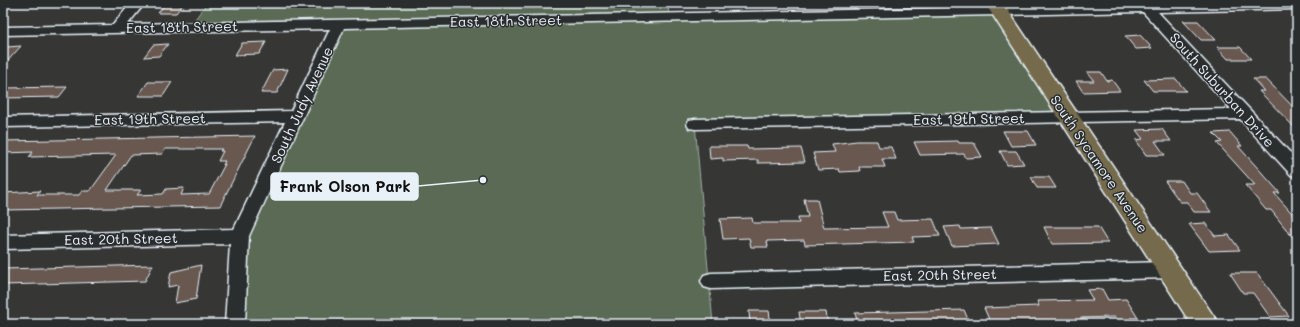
<svg xmlns="http://www.w3.org/2000/svg" width="1300" height="327" viewBox="0 0 1300 327" font-family="Mali,sans-serif">
<style>
.green{fill:#5a6b54;stroke:#a1aea6}
.building{fill:#685850;stroke:#e8f1f8;fill-rule:evenodd}
.lines{fill:none;stroke-linecap:round;stroke-linejoin:round}
.minor-casing{stroke:#e8f1f8;stroke-width:3}
.major-casing{stroke:#e8f1f8;stroke-width:3}
.minor{fill:#2a2d2e;fill-rule:evenodd}
.major{fill:#746b4b;fill-rule:evenodd}
.labels{text-anchor:middle;stroke-width:3;stroke-linejoin:round;paint-order:stroke}
.street-label{font-size:14px;fill:#e8f1f8;stroke:#2a2d2e}
.leader{fill:none;stroke:#e8f1f8;stroke-width:1.5}
.callout-dot{fill:#e8f1f8;stroke:#2a2d2e;stroke-width:1.5}
.callout{fill:#e8f1f8;stroke:#e8f1f8;stroke-width:1.5}
.callout-label{font-size:15px;text-anchor:middle;font-weight:bold;fill:#111}
</style>
<rect width="100%" height="100%" fill="#363635"/>
<filter id="ink" filterUnits="userSpaceOnUse"><feTurbulence type="fractalNoise" baseFrequency=".025" numOctaves="2"/><feDisplacementMap in="SourceGraphic" scale="8" xChannelSelector="R" yChannelSelector="G"/><feConvolveMatrix kernelMatrix="1 2 1 2 8 2 1 2 1" color-interpolation-filters="sRGB"/></filter>
<g filter="url(#ink)">
<path class="green" d="M207 3H668L669 17 999 12 1068 117 695 124 713 324H235L240 236 339 24 193 22Z"/>
<path class="building" d="M166 3H184L176 13H158Z
M1183 21H1198L1216 40H1201Z
M1140 35 1152 48 1136 49 1125 36Z
M266 42 259 54 235 55 242 43Z
M168 44 159 56 144 57 153 45Z
M21 46 3 66V51L7 47Z
M1217 47H1240L1251 59H1228Z
M288 69 277 93H261L273 70Z
M1087 72H1101L1107 81 1112 80 1120 91 1083 92 1076 81H1094Z
M1176 79 1186 91H1153L1144 80Z
M1253 79H1266L1297 111V130L1259 91H1264Z
M148 82H172L163 96H138Z
M67 87 59 97 3 98V88Z
M1162 129 1171 141H1155L1165 155H1146L1136 140 1143 139 1136 130Z
M1003 131H1028L1036 145 1011 146Z
M1230 132 1242 146H1238L1280 193H1274L1297 219V243L1271 210H1266L1245 185H1255L1217 143 1222 142 1213 133Z
M255 136 220 206 3 210V193L40 191 37 195H79L82 191H90L116 155 29 157 33 152 3 153V141ZM165 149H222L220 151H223L218 161H225L223 165 225 164 209 194 181 195 184 188 166 189 163 194 137 195 141 190H107L131 155 162 154Z
M857 141H877L879 147H891L896 159H882L885 167H859L860 171 840 172 839 169 818 170 813 153 835 152 832 144Z
M958 141 959 143H974L982 157 966 158 964 154 920 155 914 142Z
M709 146H747L748 149 801 148 805 162 758 163V160L723 161V158L710 159Z
M1000 151H1016L1024 164 1007 165Z
M1031 177H1049L1056 188H1037Z
M1165 181H1182L1190 193H1197L1211 212H1194L1187 202H1180Z
M804 199H817L824 228 888 227 882 212H894L897 220 933 219 940 236 912 237 914 242 805 245 804 240 767 241 768 247H751L749 238 723 239 720 219 752 218 753 223H799L798 217H808Z
M1205 223 1215 236 1229 235 1240 250 1209 251 1189 224Z
M960 226 961 229 991 228 999 244 952 246 944 227Z
M1044 227H1098L1108 243 1052 244Z
M153 265 145 281 3 285V269Z
M201 265 196 299 175 303 178 285 168 287 171 272Z
M1230 273H1257L1289 316 1270 317 1253 293H1243Z
M1102 289 1108 300 1126 299 1138 318H1130L1134 324H1118L1115 317 1080 318 1083 322H1068L1069 324H991L984 308 1039 306 1037 301 1093 300 1087 290Z
M964 310 970 324H858L855 313Z
M749 311H769L771 324H750Z
M799 312H826L828 324H801Z"/>
<g class="lines">
<defs>
<path id="minor" d="M131 3H145L128 24 1197 3H1297V9L1158 12 1297 160V177L1291 175 1240 119 695 129 689 128 687 124 689 120 695 119 1231 109 1143 12 344 28 249 236 245 324H225L230 244 3 249V235L234 229 285 122 3 127V117L291 111 330 29 3 35V27L113 25Z
M1170 262 1177 264 1180 270 1177 276 1170 278 711 289 704 287 701 281 704 275 711 273Z"/>
<path id="major" d="M985 3H1003L1219 324H1191Z"/>
</defs>
<use href="#minor" class="minor-casing"/>
<use href="#major" class="major-casing"/>
<use href="#minor" class="minor"/>
<use href="#major" class="major"/>
</g>
</g>
<g class="labels">
<g class="street-label">
<text transform="translate(506 21) rotate(-1)" y="5">East 18th Street</text>
<text transform="translate(182 27) rotate(-1)" y="5">East 18th Street</text>
<text transform="translate(1222 90) rotate(48)" y="5">South Suburban Drive</text>
<text transform="translate(302 105) rotate(-65)" y="5">South Judy Avenue</text>
<text transform="translate(150 119) rotate(-1)" y="5">East 19th Street</text>
<text transform="translate(969 119) rotate(-1)" y="5">East 19th Street</text>
<text transform="translate(1099 164) rotate(56)" y="5">South Sycamore Avenue</text>
<text transform="translate(121 239) rotate(-1)" y="5">East 20th Street</text>
<text transform="translate(940 275) rotate(-1)" y="5">East 20th Street</text>
</g>
</g>
<path class="leader" d="M483 180L418 186"/>
<circle class="callout-dot" cx="483" cy="180" r="4"/>
<rect class="callout" x="271" y="173" width="147" height="27" rx="4"/>
<g class="callout-label">
<text x="345" y="192">Frank Olson Park</text>
</g>
<rect width="1300" height="327" fill="none" stroke="#2a2d2e" stroke-width="16"/>
<rect x="8" y="8" width="1284" height="311" fill="none" stroke="#e8f1f8" stroke-width="1.5" filter="url(#ink)"/>
</svg>
